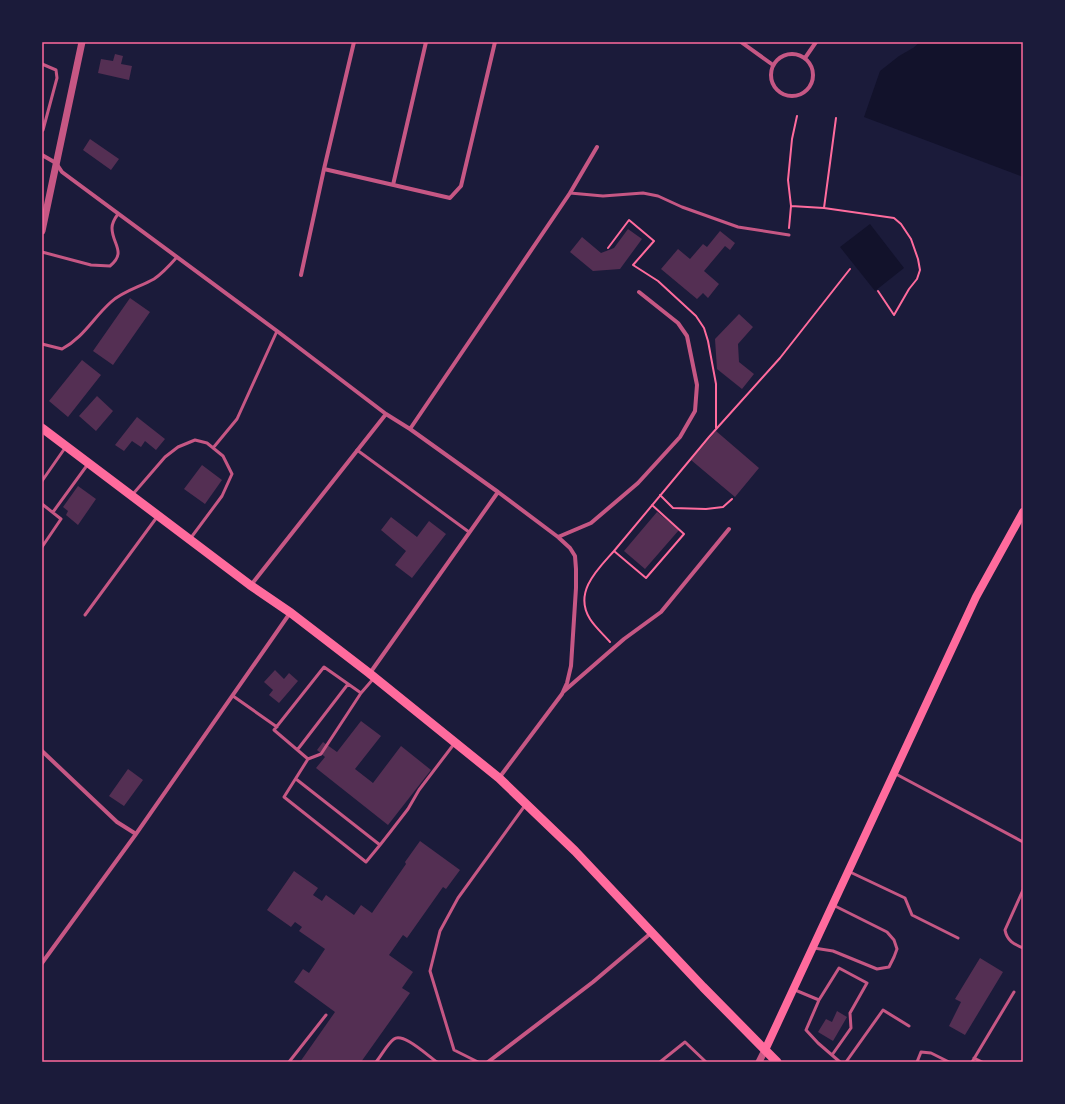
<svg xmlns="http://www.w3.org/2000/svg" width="1065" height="1104" viewBox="0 0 1065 1104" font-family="Lora,serif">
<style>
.water{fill:#12122b}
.building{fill:#542f53}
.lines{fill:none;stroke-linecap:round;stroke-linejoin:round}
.path{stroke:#ff6b9d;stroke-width:2}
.service{stroke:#c65784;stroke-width:3}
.minor{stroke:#c65784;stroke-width:4}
.tertiary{stroke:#c65784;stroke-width:7}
.secondary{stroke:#ff6b9d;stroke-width:8}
.primary{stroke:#ff6b9d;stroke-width:9}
.neatline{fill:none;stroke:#ff6b9d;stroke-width:1.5}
</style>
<rect width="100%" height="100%" fill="#1b1b3a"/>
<path class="water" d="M920 42H1023V177L864 117 880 71 899 56 913 48Z
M870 224 904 268 875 291 840 247Z"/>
<path class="building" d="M115 54 123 56 121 64 132 66 129 80 98 73 101 59 113 61Z
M90 139 119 159 111 170 83 150Z
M628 229 642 239 620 269 593 271 570 252 582 237 601 253 614 248Z
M720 231 735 243 730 250 725 246 704 271 719 284 708 298 703 293 697 299 661 269 678 249 690 259 703 244 707 247Z
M130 298 150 312 113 365 93 351Z
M739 314 753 327 738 344 739 362 754 374 742 389 717 369 715 339Z
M82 360 101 375 68 417 49 401Z
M97 396 113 411 96 431 79 416Z
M137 417 165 439 156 450 145 441 141 447 132 441 124 451 115 445Z
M716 431 759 468 735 497 691 460Z
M202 465 222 480 205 504 184 489Z
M78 486 96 499 78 525 66 515 68 511 63 507Z
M657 512 679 530 645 569 624 551Z
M391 517 417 537 429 521 446 534 412 578 395 565 406 551 381 530Z
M275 670 284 679 289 673 298 681 279 703 269 695 273 690 264 682Z
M361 721 381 736 355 769 373 783 401 746 431 770 388 825 316 768 325 757 317 750 323 742 337 752Z
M128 769 143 780 124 806 109 796Z
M420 841 460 870 446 889 443 887 407 938 403 935 389 955 413 972 402 988 410 993 361 1062H300L335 1012 294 982 303 969 309 973 325 949 299 931 302 927 295 922 291 927 267 910 294 871 318 888 313 895 322 901 326 895 354 915 361 905 372 913 406 864 405 862Z
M980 958 1003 972 965 1035 949 1026 961 1002 955 999Z
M837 1011 847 1017 833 1041 818 1032 826 1019 832 1022Z"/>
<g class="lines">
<path class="path" d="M791 206 788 180 792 139 797 116
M824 208 894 218 901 224 911 239 918 259 920 270 917 279 909 289 894 315 878 291
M789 228 791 206 824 208 836 118
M608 248 629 220 654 241 633 265 658 281 696 316 704 328 708 341 716 384V428
M660 495 673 508 706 509 723 507 732 499
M652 505 684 534 646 578 614 551 709 437 780 358 850 269
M610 642C604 635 595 627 590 619 573 592 598 569 614 551"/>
<path class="service" d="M42 64 56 70 57 78 43 130 42 131
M570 193 603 196 643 193 658 196 682 207 738 227 789 235
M42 252 91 265 110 266C127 252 112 244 112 228 112 223 115 218 118 214
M42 344 62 349C84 337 93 318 111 302 123 291 140 287 154 279 163 273 170 265 177 257
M213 448 237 419 277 331
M357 450 469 532
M42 481 65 448
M133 494 165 457 178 447 195 440 207 443 223 456 232 474 222 496 190 539
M42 504 61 519 42 547
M53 512 88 464
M85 615 157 517
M233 696 277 727
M298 749 348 684
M308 759 321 754 361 693 374 678
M894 773 1023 842
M296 779 380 845 366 862 284 797 308 759 274 730 324 667 361 693
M380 845 391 831 408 809 419 790 454 744
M850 872 905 898 912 915 958 938
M1023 890 1005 930C1007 941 1014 944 1023 948
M814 948 833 951 877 969 889 967 894 957 897 949 894 940 887 932 833 905
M795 990 819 1000 806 1030 818 1043 840 1062
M819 1000 839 968 867 983 850 1013 851 1028 832 1055
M974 1058 982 1062
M289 1062 326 1015
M376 1062C381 1056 388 1043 394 1039 403 1032 428 1056 437 1062
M478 1062 454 1050 430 971 440 931 458 898 526 804
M660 1062 685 1042 706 1062
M846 1062 883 1010 909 1026
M917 1062 921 1052 931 1053 949 1062
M972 1062 1014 992"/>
<path class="minor" d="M741 42 773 65
M771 75a21 21 0 1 1 42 0a21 21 0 1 1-42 0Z
M805 58 816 42
M42 155 56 163 62 172 277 331 386 414 410 429 498 492 558 537 570 548 575 556 576 569V588L571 666 567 683 562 694 499 778
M324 169 450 198 461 186 495 42
M393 185 426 42
M301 275 324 169 354 42
M410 429 570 193 597 147
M558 537 591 523 638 483 680 437 695 411 697 385 687 336 678 323 639 292
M251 585 386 414
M370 673 498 492
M563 692 624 639 661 612 729 529
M42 751 117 822 136 834
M42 963 136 834 290 613
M488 1062 593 982 651 933"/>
<path class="tertiary" d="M42 231 82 42
M759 1062 765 1050"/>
<path class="secondary" d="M765 1050 976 597 1023 512"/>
<path class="primary" d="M42 428 250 585 291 613 369 673 499 778 575 851 703 987 777 1062"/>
</g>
<rect width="1065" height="1104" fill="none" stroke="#1b1b3a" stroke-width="86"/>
<rect x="43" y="43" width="979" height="1018" class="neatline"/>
</svg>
